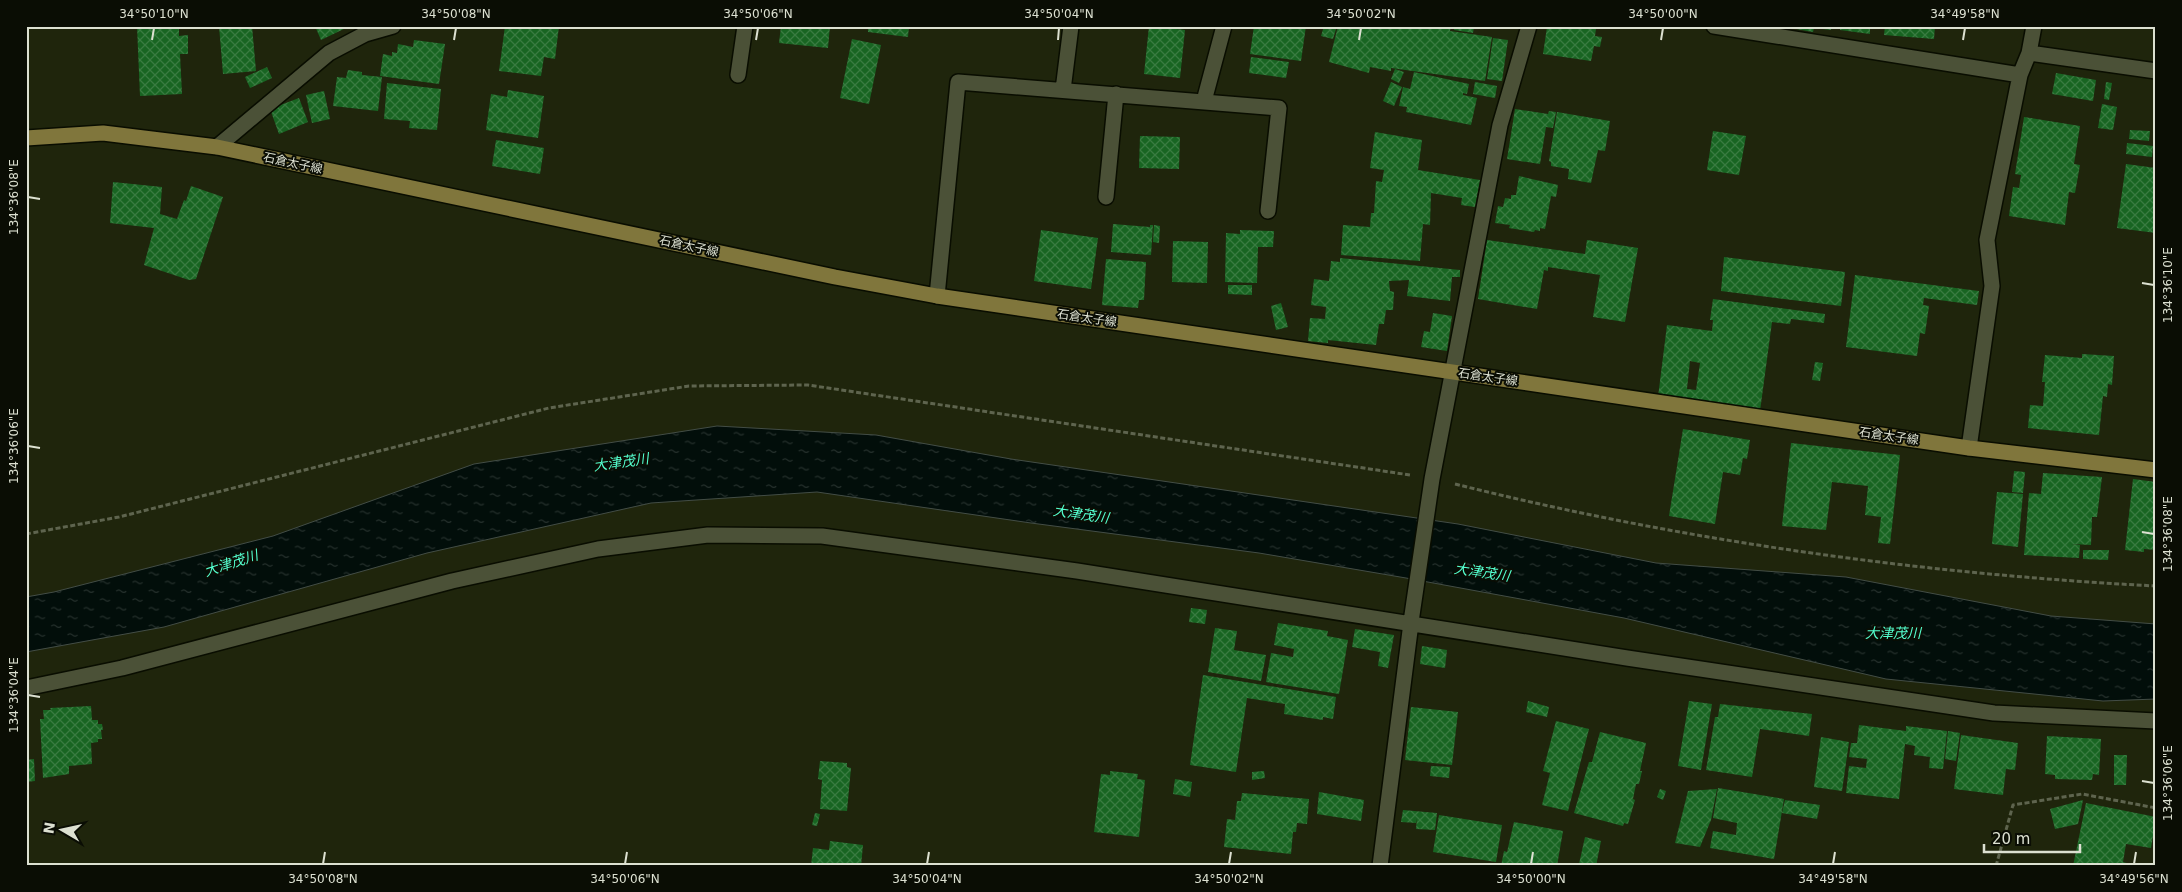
<svg xmlns="http://www.w3.org/2000/svg" width="2182" height="892" viewBox="0 0 2182 892" font-family="'DejaVu Sans','Noto Sans JP',sans-serif">
<style>
.water{fill:url(#water-ripples);stroke:#434d46}
.building{fill:url(#building-cross-hatch);fill-rule:evenodd}
.lines{fill:none;stroke-linecap:round;stroke-linejoin:round}
.minor-casing{stroke:#090d00;stroke-width:18}
.major-casing{stroke:#090d00;stroke-width:18}
.path{stroke:#5e644e;stroke-width:3;stroke-dasharray:5 2.5;stroke-linecap:butt}
.minor{stroke:#4b5137;stroke-width:15}
.major{stroke:#80763c;stroke-width:15}
.ticks{fill:none;stroke:#dce0d1;stroke-width:2}
.labels{text-anchor:middle;stroke-width:4;stroke-linejoin:round;paint-order:stroke}
.street-label{font-size:12px;fill:#dce0d1;stroke:#0a0d04}
.water-label{font-size:14px;font-style:italic;fill:#54ffcf;stroke:#0a0d04}
.neatline{fill:none;stroke:#dce0d1;stroke-width:2}
.ticks-label{font-size:12px;text-anchor:middle;fill:#dce0d1}
</style>
<defs>
<pattern id="water-ripples" width="26" height="14" patternUnits="userSpaceOnUse" patternTransform="scale(1.25)"><rect width="26" height="14" fill="#020e0a"/><path d="M2 4q2-2 4 0t4 0M15 11q2-2 4 0t4 0" fill="none" stroke="#26312d"/></pattern>
<pattern id="building-cross-hatch" width="8" height="8" patternUnits="userSpaceOnUse" patternTransform="scale(1.25)"><rect width="8" height="8" fill="#186522"/><path d="M0 0l8 8M0 8l8-8" fill="none" stroke="#397b41"/></pattern>
</defs>
<rect width="100%" height="100%" fill="#1f250c"/>
<path class="water" d="M717 426 876 435 1011 459 1458 524 1656 563 1846 577 2051 616 2156 624V699L2103 701 1886 679 1624 618 1406 578 1259 553 1031 523 817 492 651 503 427 553 164 627 26 652V597L54 592 273 536 474 464Z"/>
<path class="building" d="M137 26H179V36L188 35V54H180L182 94 140 96Z
M219 26H252L256 71 223 74Z
M315 26H350L321 40Z
M505 26H559L555 59 544 57 541 76 499 71Z
M781 26H830L828 48 779 43Z
M868 26H909L908 37 868 32Z
M1149 26 1185 30 1180 78 1144 74Z
M1254 26H1306L1301 61 1250 54Z
M1324 26H1337L1333 39 1321 36Z
M1338 26H1451L1450 31 1492 37 1485 81 1391 68V71L1370 67 1369 73 1329 62Z
M1455 26 1474 27 1473 33 1454 30Z
M1552 26H1577L1596 29 1595 36 1602 37 1600 47 1594 46 1591 61 1543 54 1547 27Z
M1780 26H1831V30L1814 28 1813 32Z
M1840 26H1870V34L1840 30Z
M1885 26H1935L1934 39 1884 35Z
M1493 38 1508 40 1502 81 1487 79Z
M852 39 881 45 869 104 840 98Z
M414 40 445 44 439 84 380 76 383 54 392 56V52L397 53 398 44 413 47Z
M1251 57 1289 62 1286 78 1249 73Z
M267 67 272 78 250 88 245 77Z
M1395 69 1404 72 1399 83 1391 79Z
M348 70 362 72V75L382 77 378 111 333 106 337 77 346 78Z
M1414 72 1469 84 1467 94 1463 93V95L1477 98 1471 125 1406 112 1407 107 1399 106 1403 87 1410 89Z
M2056 73 2096 80 2093 101 2052 94Z
M1391 82 1402 87 1394 106 1383 101Z
M1475 82 1497 86 1495 98 1473 94Z
M2106 82 2112 83 2109 100 2104 99Z
M387 83 441 89 437 130 409 128 410 121 384 119Z
M508 90 544 96 538 138 486 130 491 94 507 97Z
M324 91 330 119 312 123 306 95Z
M299 98 308 122 279 134 270 109Z
M2102 104 2117 107 2113 130 2098 128Z
M1515 109 1548 114 1549 111 1556 112 1553 128 1546 127 1540 164 1507 159Z
M1557 112 1610 121 1605 151 1598 150 1591 183 1568 179 1569 169 1551 166V162L1549 161Z
M2024 117 2080 126 2074 164 2080 165 2075 193 2069 192 2065 225 2009 216 2013 187 2019 188 2021 175 2015 174Z
M2130 130 2150 131 2149 141 2129 139Z
M1713 131 1746 136 1739 175 1707 170Z
M1375 132 1422 140 1418 170 1480 180 1475 207 1461 205 1462 198 1431 193 1430 225 1423 224 1420 261 1341 255 1343 225 1370 227 1371 213H1374L1376 181 1382 182 1384 170 1370 168Z
M1140 136 1180 137 1179 169 1139 168Z
M496 140 544 148 540 174 492 166Z
M2127 143 2153 146 2152 157 2126 154Z
M2126 164 2156 168V233L2117 228Z
M1519 176 1558 185 1556 197 1551 196 1545 229 1540 228V231L1535 230 1534 232 1509 228 1510 225 1495 223 1498 206 1503 207 1505 198 1511 199V195H1516Z
M113 182 162 187 160 214 177 219 184 200 186 201 191 186 223 197 196 279 189 280 144 265 154 228 110 223Z
M1113 224 1150 227V225H1153L1151 255 1111 252Z
M1154 225 1160 226 1159 243 1153 242Z
M1041 230 1098 238 1091 289 1034 281Z
M1240 230 1274 231 1273 247H1258L1257 283 1225 282 1226 233 1240 234Z
M1487 240 1585 254 1587 240 1638 248 1625 322 1593 317 1600 275 1548 267V271L1544 270 1537 309 1478 299Z
M1173 241 1208 242 1207 283 1172 282Z
M1724 257 1845 272 1841 306 1721 291Z
M1340 258 1460 270V277H1452L1450 301 1407 296 1409 280 1389 281 1390 291 1394 292 1393 310H1386L1384 324H1379L1376 345 1328 340V343L1308 341 1310 318 1325 319 1326 307 1311 305 1314 279 1329 281 1331 261 1340 262Z
M1106 259 1146 262 1144 300H1139L1138 308 1102 305Z
M1855 275 1979 291 1977 305 1924 298 1923 305 1929 306 1925 334 1920 333 1917 356 1846 347Z
M1228 285H1252V295L1228 294Z
M1713 299 1825 314 1824 323 1791 319 1790 324 1772 322 1760 411 1658 397 1667 325 1712 331 1713 320H1710ZM1690 361 1700 363 1696 390 1687 389Z
M1281 303 1288 327 1276 330 1271 306Z
M1433 313 1452 316 1447 351 1421 347 1424 331 1430 332Z
M2082 354 2114 356 2112 385 2108 384 2107 397 2103 396 2099 435 2028 428 2030 405 2043 406 2045 382H2042L2045 355 2082 358Z
M1815 362 1823 363 1820 381 1812 380Z
M1683 429 1750 440 1747 459 1743 458 1740 475 1723 472 1715 524 1669 516Z
M1791 443 1900 455 1890 544 1878 543 1881 517 1865 515 1868 486 1832 482 1826 530 1782 526Z
M2014 471 2025 472 2023 493 2012 492Z
M2043 473 2102 477 2097 517H2092L2091 545 2071 544 2080 545 2079 558 2024 555 2029 493 2041 494Z
M2133 479 2156 482V550L2144 549V552L2125 550Z
M1997 492 2023 494 2018 547 1992 544Z
M2083 550H2109L2108 560 2083 559Z
M1191 608 1207 610 1205 624 1189 622Z
M1278 623 1328 631 1327 636 1348 640 1339 694 1266 682 1271 653 1293 657 1294 649 1274 645Z
M1215 628 1237 631 1234 650 1266 655 1261 681 1208 672Z
M1355 629 1394 635 1388 668 1378 666 1380 652 1352 647Z
M1422 646 1447 650 1445 668 1420 664Z
M1203 675 1336 697 1333 719 1323 717V720L1284 714 1285 704 1247 698 1236 772 1190 765Z
M1528 701 1549 707 1547 717 1526 712Z
M1689 701 1712 704 1701 770 1678 766Z
M1720 704 1812 714 1809 736 1760 729 1752 777 1706 770 1715 717H1718Z
M91 706 92 720H98V724H102L103 730H101L102 739H98V742L91 743 92 764 69 766V774L43 778 40 719H44L43 710H51L50 708Z
M1411 707 1458 712 1452 765 1405 760Z
M1556 721 1589 729 1568 811 1542 805 1550 773 1543 771Z
M1859 725 1906 731V726L1947 731 1943 769 1929 768 1930 757 1914 755 1915 746 1905 744 1899 799 1846 793 1849 766 1866 768 1867 759 1849 757 1851 743H1857Z
M1948 731 1960 733 1956 761 1945 759Z
M1600 732 1646 743 1640 771H1642L1639 784H1636L1633 799 1635 800 1628 824 1624 823 1623 826 1574 813 1589 762H1592Z
M1961 735 2018 743 2015 770 2006 769 2003 795 1954 789Z
M2047 736 2101 739 2099 775 2093 774 2092 780 2055 779V775L2045 774Z
M1821 737 1849 742 1842 791 1814 787Z
M2114 755H2127L2126 785H2114Z
M34 759 35 781 26 782V760Z
M820 761 847 763V767L851 768 847 811 820 809 822 780 818 779Z
M1431 766 1450 767 1449 778 1430 776Z
M1110 771 1138 774 1137 779 1145 780 1139 837 1094 832 1101 774 1110 775Z
M1264 771 1265 778 1252 780V772Z
M1175 779 1192 782 1190 797 1173 794Z
M1718 788 1784 799 1774 859 1710 848 1713 831 1736 835 1737 823 1713 818Z
M1660 789 1666 791 1663 800 1657 797Z
M1717 789 1711 820 1700 847 1675 843 1688 791Z
M1319 792 1364 800 1361 821 1317 814Z
M1242 793 1309 799 1307 824 1297 823 1296 832H1293L1291 854 1224 847 1227 819 1235 820 1237 801H1241Z
M1785 800 1820 805 1817 819 1782 813Z
M2083 800 2078 824 2055 829 2050 809Z
M2086 803 2156 817 2151 848 2126 844 2123 862 2137 866H2073Z
M1403 810 1437 813 1435 830 1416 829 1417 818 1416 823 1401 822Z
M815 813 820 814 817 826 812 825Z
M1439 815 1502 825 1496 862 1433 852Z
M1514 822 1563 831 1557 866H1501L1504 851 1507 852Z
M1585 837 1601 841 1596 866 1579 864Z
M830 841 863 845 861 866H811L813 848 829 850Z"/>
<g class="lines">
<defs>
<path id="minor" d="M1714 26 2020 75
M2029 53 2156 71
M738 75 745 26
M1063 90 1071 26
M1204 101 1224 26
M217 147 329 53 365 34 393 26
M1106 197 1116 94
M937 296 958 82 1279 108 1268 211
M1969 448 1992 286 1987 240 2020 75 2029 53 2034 26
M26 688 122 668 452 581 598 549 708 535 822 536 1077 571 1627 658 1994 713 2156 721
M1380 866 1412 615 1432 479 1500 125 1529 26"/>
<path id="major" d="M26 138 103 133 217 147 835 277 937 296 1969 448 2156 470"/>
</defs>
<use href="#minor" class="minor-casing"/>
<use href="#major" class="major-casing"/>
<path class="path" d="M1455 484C1683 541 1922 574 2156 586
M26 534 119 517 549 408 689 386 808 385 1410 475
M1996 866 2013 805 2082 794 2156 808"/>
<use href="#minor" class="minor"/>
<use href="#major" class="major"/>
</g>
<path class="ticks" d="M152 40 154 28M454 40 456 28M756 40 758 28M1058 40 1059 28M1359 40 1361 28M1661 40 1663 28M1963 40 1965 28M28 197 40 199M2142 283 2154 285M28 446 40 448M2142 532 2154 534M28 695 40 697M2142 781 2154 783M323 864 325 852M625 864 627 852M927 864 929 852M1229 864 1231 852M1531 864 1533 852M1833 864 1835 852M2134 864 2136 852"/>
<g class="labels">
<g class="street-label">
<text transform="translate(293 163) rotate(12)" y="4">石倉太子線</text>
<text transform="translate(689 246) rotate(12)" y="4">石倉太子線</text>
<text transform="translate(1087 318) rotate(8)" y="4">石倉太子線</text>
<text transform="translate(1488 377) rotate(8)" y="4">石倉太子線</text>
<text transform="translate(1889 436) rotate(8)" y="4">石倉太子線</text>
</g>
<g class="water-label">
<text transform="translate(621 462) rotate(-8)" y="5">大津茂川</text>
<text transform="translate(1081 514) rotate(8)" y="5">大津茂川</text>
<text transform="translate(231 563) rotate(-18)" y="5">大津茂川</text>
<text transform="translate(1482 572) rotate(8)" y="5">大津茂川</text>
<text x="1893" y="638">大津茂川</text>
</g>
</g>
<rect width="2182" height="892" fill="none" stroke="#0a0d04" stroke-width="55"/>
<g transform="translate(62 830) rotate(279)" stroke="#0a0d04" stroke-width="4" paint-order="stroke">
<path d="M0-4L9 19L0 12L-9 19Z" fill="#dce0d1"/>
<text y="-8" font-size="14" font-weight="bold" text-anchor="middle" fill="#dce0d1">N</text>
</g>
<path d="M1984 844v8h96v-8" fill="none" stroke="#dce0d1" stroke-width="2.5"/>
<text x="1992" y="844" font-size="15" fill="#dce0d1" stroke="#0a0d04" stroke-width="4" paint-order="stroke">20 m</text>
<rect x="28" y="28" width="2126" height="836" class="neatline"/>
<g class="ticks-label">
<text x="154" y="18">34°50'10"N</text>
<text x="456" y="18">34°50'08"N</text>
<text x="758" y="18">34°50'06"N</text>
<text x="1059" y="18">34°50'04"N</text>
<text x="1361" y="18">34°50'02"N</text>
<text x="1663" y="18">34°50'00"N</text>
<text x="1965" y="18">34°49'58"N</text>
<text transform="translate(14 197) rotate(-90)" y="4">134°36'08"E</text>
<text transform="translate(2168 285) rotate(-90)" y="4">134°36'10"E</text>
<text transform="translate(14 446) rotate(-90)" y="4">134°36'06"E</text>
<text transform="translate(2168 534) rotate(-90)" y="4">134°36'08"E</text>
<text transform="translate(14 695) rotate(-90)" y="4">134°36'04"E</text>
<text transform="translate(2168 783) rotate(-90)" y="4">134°36'06"E</text>
<text x="323" y="883">34°50'08"N</text>
<text x="625" y="883">34°50'06"N</text>
<text x="927" y="883">34°50'04"N</text>
<text x="1229" y="883">34°50'02"N</text>
<text x="1531" y="883">34°50'00"N</text>
<text x="1833" y="883">34°49'58"N</text>
<text x="2134" y="883">34°49'56"N</text>
</g>
</svg>
